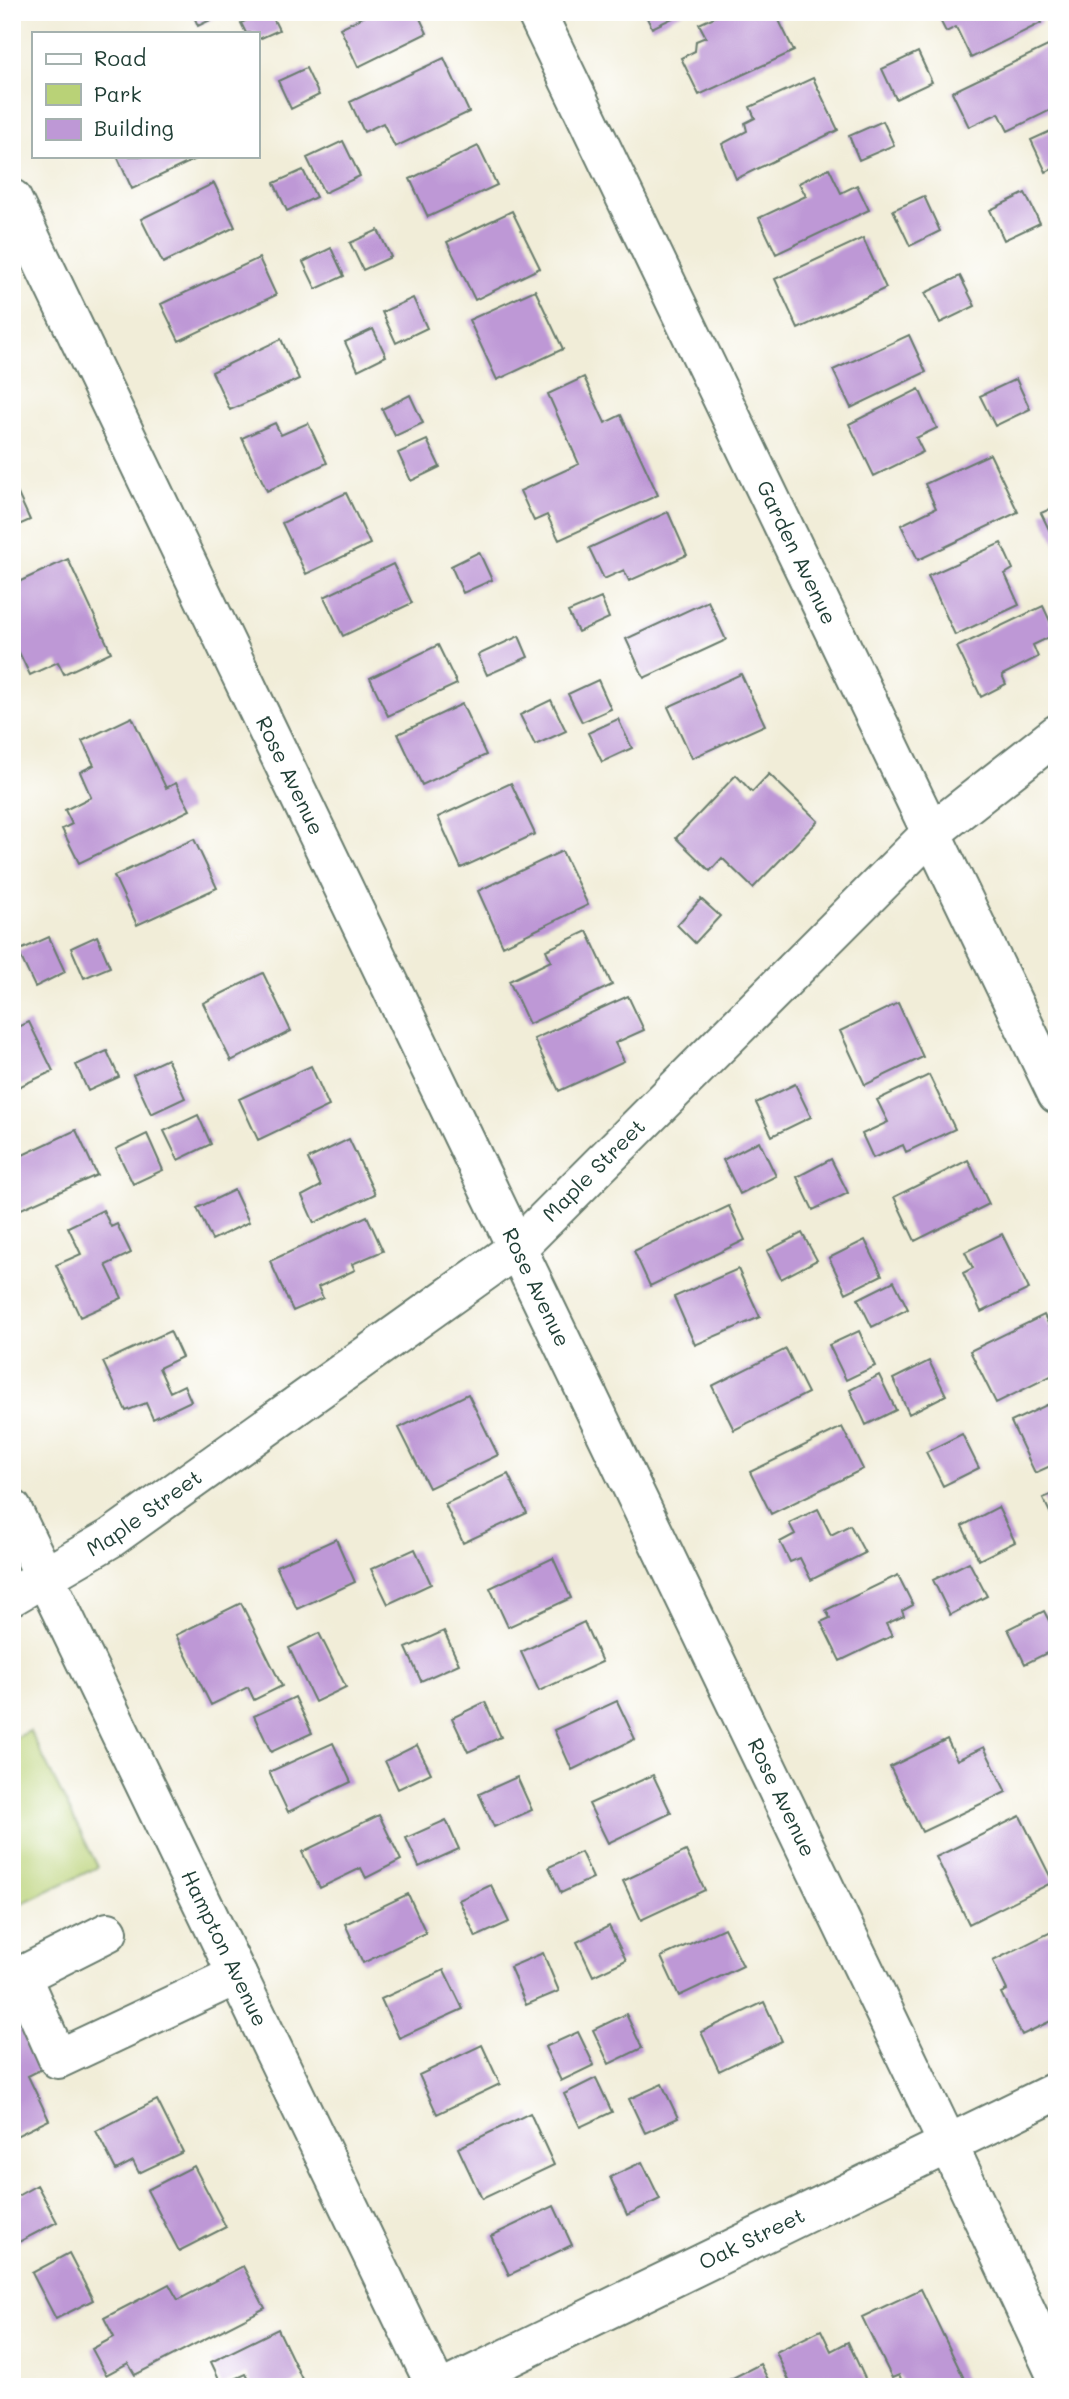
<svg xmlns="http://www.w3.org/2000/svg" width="1069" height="2399" viewBox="0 0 1069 2399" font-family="Mali,sans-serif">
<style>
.green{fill:#b9d277;stroke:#6c8856;stroke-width:2}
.building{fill:#be98d6}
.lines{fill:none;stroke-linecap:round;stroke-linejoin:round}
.minor-casing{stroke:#687b6d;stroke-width:42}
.minor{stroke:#fff;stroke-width:38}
.labels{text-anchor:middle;stroke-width:5;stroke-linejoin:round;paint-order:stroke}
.street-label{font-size:21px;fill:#1f3d34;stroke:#fff}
</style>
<rect width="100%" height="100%" fill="#fff"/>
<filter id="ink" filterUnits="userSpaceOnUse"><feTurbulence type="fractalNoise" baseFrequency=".0143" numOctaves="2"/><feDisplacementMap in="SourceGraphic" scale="14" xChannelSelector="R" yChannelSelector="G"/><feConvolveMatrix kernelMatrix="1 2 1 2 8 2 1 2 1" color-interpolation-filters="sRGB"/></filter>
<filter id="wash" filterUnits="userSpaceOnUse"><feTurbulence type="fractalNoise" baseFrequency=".00686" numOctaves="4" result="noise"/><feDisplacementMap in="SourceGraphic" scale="28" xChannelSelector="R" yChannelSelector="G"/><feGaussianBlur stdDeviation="1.57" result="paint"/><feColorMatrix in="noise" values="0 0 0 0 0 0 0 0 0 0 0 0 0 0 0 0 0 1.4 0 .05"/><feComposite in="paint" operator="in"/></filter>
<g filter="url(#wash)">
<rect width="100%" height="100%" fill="#f1edd8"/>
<path class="green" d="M30 1731 98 1867 12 1908V1739Z"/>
<g id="blocks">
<path class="building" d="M192 12H227L198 26Z
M263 12H270L279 30 257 40V33H246L241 23Z
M373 12H417L427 33 358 67 340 28Z
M644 12H685L652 28Z
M725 12H775L794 51 699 95 681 58 695 51 696 41 706 37 699 24Z
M936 12H1036L1041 23 971 58 956 27 946 32Z
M1054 43 1057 48V107L1008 131 999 113 969 127 952 92Z
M918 52 932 82 896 99 882 69Z
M444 58 469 112 395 147 383 123 364 132 350 102Z
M306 68 319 95 291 109 278 81Z
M813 78 838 130 736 179 722 144 747 131 745 123 755 118 750 107Z
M883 121 894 145 859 160 849 136Z
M1057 128V167L1046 172 1031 140Z
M343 141 360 176 324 193 307 158Z
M478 146 497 185 428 217 410 179Z
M117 156H194L196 159 132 189Z
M829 168 841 193 857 185 869 210 776 254 759 218 806 196 799 183Z
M303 170 316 197 287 211 274 183Z
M214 183 235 227 163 263 141 219Z
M1025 193 1040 223 1004 240 990 210Z
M924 196 940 231 910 246 893 210Z
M512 211 540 268 475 300 447 242Z
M378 230 391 257 363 270 350 243Z
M863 238 886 288 798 329 775 279Z
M331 248 344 276 316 289 303 262Z
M259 258 276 295 179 341 161 304Z
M960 276 975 306 940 323 925 293Z
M535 290 563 349 497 380 469 320Z
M413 298 427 328 396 343 382 312Z
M373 329 386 356 358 370 345 342Z
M909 335 926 372 851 408 833 370Z
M281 339 299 379 230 410 212 372Z
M584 377 605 423 621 415 658 495 559 540 547 515 534 521 520 491 579 464 548 394Z
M1016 379 1030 409 995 426 980 396Z
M919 389 937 428 916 438 923 452 874 476 849 424Z
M410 395 423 423 395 436 382 409Z
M275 423 281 435 308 423 327 463 267 491 242 438Z
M427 440 440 467 411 481 398 453Z
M990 454 1018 512 918 560 901 525 936 508 925 484Z
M12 481 30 520 12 528Z
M346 493 370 544 306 574 282 523Z
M1057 506V546L1041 513Z
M668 512 687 555 629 581 624 570 604 579 589 548Z
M1001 543 1013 569 1005 574 1019 605 955 635 928 576Z
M479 552 492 580 463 593 451 566Z
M68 559 111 652 64 674 58 662 30 675 12 638V606L16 604 12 597V585Z
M393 564 412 603 343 636 324 597Z
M601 598 609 618 578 632 568 612Z
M708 601 726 640 644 678 626 639Z
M1043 606 1056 634 1033 645 1038 657 1002 675 1006 684 981 697 957 647Z
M519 636 528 657 487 675 478 655Z
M438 645 457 684 388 716 370 678Z
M741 674 765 725 692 758 668 707Z
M598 680 611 709 582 722 568 694Z
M551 700 566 731 535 745 520 715Z
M462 704 486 755 422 785 398 734Z
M132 717 166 788 176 783 190 810 79 863 62 829 72 824 65 810 91 797 80 772 94 765 82 741Z
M618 719 632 748 602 762 588 733Z
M769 774 818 821 753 888 722 858 710 871 676 838 736 775 752 792Z
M511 783 535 834 461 868 438 817Z
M194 839 217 888 137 925 114 876Z
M562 851 588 905 503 946 478 891Z
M701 899 720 916 695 943 677 925Z
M587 931 612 985 529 1024 509 981 551 961 546 950Z
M97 936 110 967 84 978 71 948Z
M49 937 65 972 35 987 18 951Z
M263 973 291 1031 231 1061 203 1003Z
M628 996 644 1030 615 1043 624 1061 559 1091 534 1039Z
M898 1003 923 1057 865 1085 840 1031Z
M29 1022 53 1071 12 1090V1030Z
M107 1051 119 1077 88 1091 76 1065Z
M167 1059 185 1098 151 1114 133 1075Z
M311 1066 329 1106 258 1140 239 1099Z
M929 1075 955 1129 906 1152 903 1145 873 1158 862 1134 888 1122 877 1100Z
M795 1084 811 1117 772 1136 756 1103Z
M198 1115 211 1144 178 1160 164 1131Z
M76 1130 97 1175 19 1210 12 1196V1160Z
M147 1134 163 1170 133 1184 116 1149Z
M349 1139 375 1194 314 1223 302 1196 321 1186 308 1159Z
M759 1141 776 1176 740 1194 723 1160Z
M831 1159 848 1193 813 1210 797 1177Z
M968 1160 989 1204 915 1241 894 1197Z
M234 1190 249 1222 212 1240 197 1208Z
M729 1206 745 1240 650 1286 634 1251Z
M103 1210 111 1227 117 1224 131 1253 106 1265 122 1298 80 1317 56 1265 81 1254 68 1227Z
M367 1216 383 1251 352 1264 355 1270 318 1287 323 1298 293 1311 270 1261Z
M802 1233 817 1260 781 1279 767 1251Z
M1002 1234 1029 1289 981 1312 963 1273 973 1268 965 1252Z
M865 1240 882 1275 846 1293 829 1258Z
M738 1269 760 1317 695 1345 674 1297Z
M894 1281 908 1309 872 1327 858 1299Z
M1044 1315 1057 1341V1373L996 1403 970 1351Z
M170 1331 182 1357 159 1368 170 1392 184 1385 191 1401 153 1419 146 1403 126 1411 103 1362Z
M859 1331 875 1366 846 1380 829 1345Z
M786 1349 808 1393 734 1430 712 1386Z
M929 1361 946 1395 909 1414 893 1379Z
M879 1375 896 1410 866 1425 850 1390Z
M468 1394 498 1455 429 1488 399 1428Z
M1057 1400V1463L1035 1473 1011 1422Z
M842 1427 863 1469 771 1514 750 1472Z
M962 1434 979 1468 943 1486 926 1452Z
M508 1474 527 1513 463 1543 445 1504Z
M1057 1492V1527L1043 1498Z
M998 1507 1015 1542 979 1560 962 1526Z
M818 1509 831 1535 850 1525 865 1553 811 1580 800 1558 790 1562 780 1542 795 1534 789 1523Z
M336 1539 355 1582 297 1609 276 1566Z
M415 1549 431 1584 388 1604 371 1569Z
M553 1558 571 1598 508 1627 490 1588Z
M969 1562 987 1596 950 1615 933 1580Z
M898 1575 913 1605 902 1611 904 1616 886 1624 892 1636 840 1661 821 1622 830 1618 826 1610Z
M241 1603 282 1686 254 1700 248 1687 211 1705 176 1635Z
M1044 1611 1057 1636V1648L1025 1664 1008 1629Z
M584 1622 602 1662 539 1691 521 1652Z
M444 1631 459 1664 421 1681 406 1648Z
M319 1633 346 1687 315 1702 289 1648Z
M295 1697 312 1733 271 1752 254 1716Z
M617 1701 635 1739 572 1770 554 1730Z
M485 1702 501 1737 468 1752 452 1718Z
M947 1739 957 1760 984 1747 1006 1792 922 1832 890 1767Z
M333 1743 351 1782 288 1812 269 1772Z
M417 1745 431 1773 398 1789 385 1761Z
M653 1775 671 1813 608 1843 589 1804Z
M517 1777 532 1810 494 1827 479 1794Z
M379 1815 401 1860 366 1878 361 1868 320 1888 302 1852Z
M1020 1816 1053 1882 969 1924 936 1857Z
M446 1820 459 1849 419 1867 406 1838Z
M686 1851 705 1890 641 1920 623 1881Z
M581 1852 593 1878 561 1893 549 1867Z
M491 1885 509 1922 476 1937 459 1900Z
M408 1894 426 1933 363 1963 345 1924Z
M609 1926 626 1960 593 1976 577 1942Z
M724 1928 743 1966 679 1996 661 1957Z
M1057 1929V2018L1022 2035 1001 1993 1007 1990 993 1961Z
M543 1953 559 1991 526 2005 510 1967Z
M444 1970 463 2009 399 2038 381 1999Z
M764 2002 782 2041 719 2071 701 2032Z
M12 2004 44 2068 28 2076 49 2120 12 2138Z
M626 2014 642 2048 609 2064 593 2030Z
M578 2032 594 2065 561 2081 545 2047Z
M482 2045 500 2084 437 2114 419 2075Z
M596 2078 612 2112 580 2127 564 2094Z
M662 2084 678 2118 645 2133 629 2099Z
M157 2100 183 2152 139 2173 133 2161 116 2170 96 2131Z
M530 2113 554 2165 482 2199 458 2148Z
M642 2162 660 2199 627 2215 610 2177Z
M194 2166 226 2227 179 2251 147 2190Z
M37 2185 57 2222 19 2242 12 2229V2199Z
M554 2206 572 2245 509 2275 491 2236Z
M69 2253 93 2300 56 2319 32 2273Z
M243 2266 265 2308 135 2375 128 2363 106 2375 92 2349 114 2337 104 2318 169 2284 178 2300Z
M921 2289 968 2387H904L899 2375 892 2378 862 2317Z
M278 2329 302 2379 286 2387H253L246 2374 222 2385 211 2362Z
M821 2330 831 2351 848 2342 869 2387H792L776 2352Z
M760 2364 772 2387H715Z"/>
</g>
</g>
<g filter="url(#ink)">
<use href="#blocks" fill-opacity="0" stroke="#687b6d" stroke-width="2"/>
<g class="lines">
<defs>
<g id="minor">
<path id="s1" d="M536 12 1057 1094"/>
<path id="s2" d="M12 199 948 2144 1057 2377"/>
<path id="s3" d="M12 1509 436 2387"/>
<path id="s4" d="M12 1596 111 1538 517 1248 931 833 1057 734"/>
<path d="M108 1932 21 1976 58 2059 237 1975"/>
<path id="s5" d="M448 2387 1057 2091"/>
</g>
</defs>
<use href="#minor" class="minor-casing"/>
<use href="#minor" class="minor"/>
</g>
</g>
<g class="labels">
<g class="street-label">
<text dy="7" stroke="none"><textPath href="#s1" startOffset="600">Garden Avenue</textPath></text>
<text dy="7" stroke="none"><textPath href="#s2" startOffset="640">Rose Avenue</textPath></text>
<text dy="7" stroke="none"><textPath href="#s4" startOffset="723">Maple Street</textPath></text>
<text dy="7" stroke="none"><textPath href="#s2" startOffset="1208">Rose Avenue</textPath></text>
<text dy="7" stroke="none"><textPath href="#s4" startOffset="156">Maple Street</textPath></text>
<text dy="7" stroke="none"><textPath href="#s2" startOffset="1774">Rose Avenue</textPath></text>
<text dy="7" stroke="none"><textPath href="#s3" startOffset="488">Hampton Avenue</textPath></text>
<text dy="7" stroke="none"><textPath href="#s5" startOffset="338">Oak Street</textPath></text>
</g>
</g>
<rect width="1069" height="2399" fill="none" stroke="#fff" stroke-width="42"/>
<rect x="32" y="32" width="228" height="126" fill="#ffffff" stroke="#a5b1ae" stroke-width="2"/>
<rect x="46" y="54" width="35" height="10" fill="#ffffff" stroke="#a5b1ae" stroke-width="2"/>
<text x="94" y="66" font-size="21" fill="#1f3d34">Road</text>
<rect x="46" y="84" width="35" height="21" fill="#b9d277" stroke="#a5b1ae" stroke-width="2"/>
<text x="94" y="102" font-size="21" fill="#1f3d34">Park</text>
<rect x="46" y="119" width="35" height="21" fill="#be98d6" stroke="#a5b1ae" stroke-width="2"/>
<text x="94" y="136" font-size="21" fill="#1f3d34">Building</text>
</svg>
